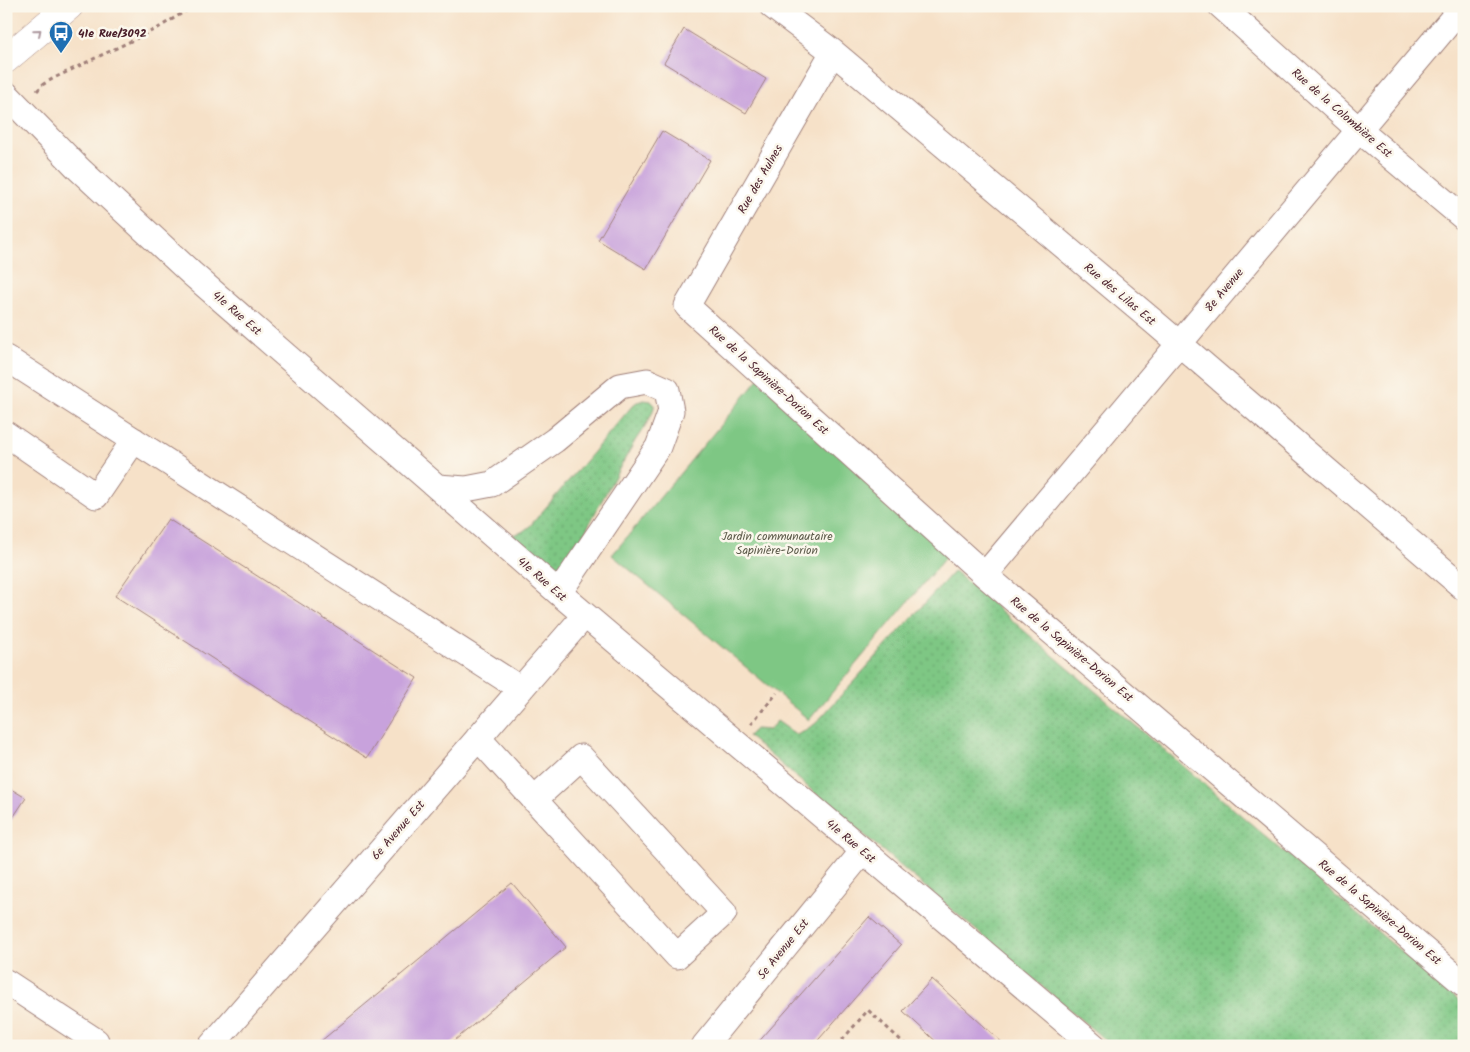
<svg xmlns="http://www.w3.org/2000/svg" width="1470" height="1052" viewBox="0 0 1470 1052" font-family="Kalam,sans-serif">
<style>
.grass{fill:url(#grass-dots);stroke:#647358}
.green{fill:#7ec784;stroke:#647358}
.building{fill:#c8a2dc}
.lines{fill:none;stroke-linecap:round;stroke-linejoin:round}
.minor-casing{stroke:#a0807a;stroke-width:27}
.major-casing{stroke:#a0807a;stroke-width:29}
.path{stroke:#a0807a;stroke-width:3;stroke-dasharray:4 4;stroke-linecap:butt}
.minor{stroke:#fff;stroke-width:25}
.major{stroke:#fff;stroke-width:28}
.oneway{stroke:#ae9aa0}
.labels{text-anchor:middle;stroke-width:5;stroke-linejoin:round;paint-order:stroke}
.poi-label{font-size:12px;font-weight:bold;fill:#4a1f2b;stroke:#fbf7ec;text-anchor:start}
.street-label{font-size:12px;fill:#4a1f2b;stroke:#fbf7ec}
.park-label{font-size:12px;fill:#5c5a4a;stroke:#fbf7ec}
</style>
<defs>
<pattern id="grass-dots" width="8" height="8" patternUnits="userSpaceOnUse" patternTransform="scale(1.25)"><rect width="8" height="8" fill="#7ec784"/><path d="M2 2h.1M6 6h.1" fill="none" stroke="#6eaa72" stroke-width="1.8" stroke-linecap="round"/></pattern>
</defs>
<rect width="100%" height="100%" fill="#fbf7ec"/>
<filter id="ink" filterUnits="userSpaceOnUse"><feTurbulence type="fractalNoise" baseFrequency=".02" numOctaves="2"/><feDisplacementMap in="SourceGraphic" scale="10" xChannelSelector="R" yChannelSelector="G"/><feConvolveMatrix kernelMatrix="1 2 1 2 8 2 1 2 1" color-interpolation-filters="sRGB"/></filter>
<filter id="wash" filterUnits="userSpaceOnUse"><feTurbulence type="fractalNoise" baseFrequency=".0096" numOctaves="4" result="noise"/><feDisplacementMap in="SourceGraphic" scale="20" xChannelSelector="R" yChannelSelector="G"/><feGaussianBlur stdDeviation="1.12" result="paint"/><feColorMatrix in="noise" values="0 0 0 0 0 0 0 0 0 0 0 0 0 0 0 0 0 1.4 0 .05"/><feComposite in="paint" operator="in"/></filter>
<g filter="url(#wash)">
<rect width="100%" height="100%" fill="#f6e1c8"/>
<path class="grass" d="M644 400 651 401 654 404C656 412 640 433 635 441 609 486 585 531 562 578L512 535 522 532 530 526 633 405 637 402Z
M954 571 1464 1005V1046H1112L748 736 755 729 769 730 777 721 797 735 815 724Z"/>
<path class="green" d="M763 374 954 547 809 720 612 555Z"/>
<g id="blocks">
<path class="building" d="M684 29 766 79 746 113 664 63Z
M662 131 710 160 646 269 598 240Z
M168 519 417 678 367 758 115 596Z
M6 786 26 798 6 828Z
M512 883 566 947 448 1046H315Z
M869 917 901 945 813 1046H755Z
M932 979 1006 1046H941L903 1011Z"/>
</g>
</g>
<g filter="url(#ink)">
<use href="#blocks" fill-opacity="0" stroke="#a0807a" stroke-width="1"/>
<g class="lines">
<defs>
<path id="minor" d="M772 6 833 52 1154 322 1464 588
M1221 6 1359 130 1464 218
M833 52 687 306 985 575 1464 984
M6 94 79 169 191 273 559 593 1094 1046
M6 358 521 689
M6 434 96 496 134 440
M438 487 466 489 492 484 555 440 620 386 647 381 667 390 671 411 658 447 559 593
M985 575 1463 6
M478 738 677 956 724 913 581 757 534 800
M6 982 96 1041 93 1046
M211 1046 585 615
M704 1046 863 851"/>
<path id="major" d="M6 59 69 6"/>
</defs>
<use href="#minor" class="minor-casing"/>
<use href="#major" class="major-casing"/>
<path class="path" d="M37 91 42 85 54 78 158 28 194 6
M751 724 777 693
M837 1046 868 1010 907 1046"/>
<use href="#minor" class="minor"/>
<use href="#major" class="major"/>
</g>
<defs><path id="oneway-chevron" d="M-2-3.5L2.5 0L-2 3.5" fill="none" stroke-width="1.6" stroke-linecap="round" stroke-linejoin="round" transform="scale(1.25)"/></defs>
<use class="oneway" href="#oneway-chevron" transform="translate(38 32) rotate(-40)"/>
</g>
<defs>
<symbol id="bus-pin" viewBox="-11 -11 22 30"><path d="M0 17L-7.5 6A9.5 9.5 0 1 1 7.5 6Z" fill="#1f6fb2" stroke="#fbf7ec"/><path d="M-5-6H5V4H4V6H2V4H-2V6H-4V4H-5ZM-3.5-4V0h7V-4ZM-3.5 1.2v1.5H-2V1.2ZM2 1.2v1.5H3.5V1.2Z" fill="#fff"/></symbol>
</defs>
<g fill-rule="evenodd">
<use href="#bus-pin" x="47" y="19" width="28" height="38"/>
</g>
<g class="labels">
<g class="poi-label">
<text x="78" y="37">41e Rue/3092</text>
</g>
<g class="street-label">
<text transform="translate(1342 113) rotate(41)" y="4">Rue de la Colombière Est</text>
<text transform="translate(760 179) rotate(-60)" y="4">Rue des Aulnes</text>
<text transform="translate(1224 290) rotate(-50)" y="4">8e Avenue</text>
<text transform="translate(1120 294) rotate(40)" y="4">Rue des Lilas Est</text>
<text transform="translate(237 313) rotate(41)" y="4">41e Rue Est</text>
<text transform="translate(769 380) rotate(42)" y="4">Rue de la Sapinière-Dorion Est</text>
<text transform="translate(542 579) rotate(41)" y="4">41e Rue Est</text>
<text transform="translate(1072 649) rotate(40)" y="4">Rue de la Sapinière-Dorion Est</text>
<text transform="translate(398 830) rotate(-49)" y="4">6e Avenue Est</text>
<text transform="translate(851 841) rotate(40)" y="4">41e Rue Est</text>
<text transform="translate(1380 912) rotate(40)" y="4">Rue de la Sapinière-Dorion Est</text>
<text transform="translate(783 949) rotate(-51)" y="4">5e Avenue Est</text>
</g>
<g class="park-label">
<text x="777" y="540">Jardin communautaire<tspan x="777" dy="14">Sapinière-Dorion</tspan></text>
</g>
</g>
<rect width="1470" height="1052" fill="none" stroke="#fbf7ec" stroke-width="25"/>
</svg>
